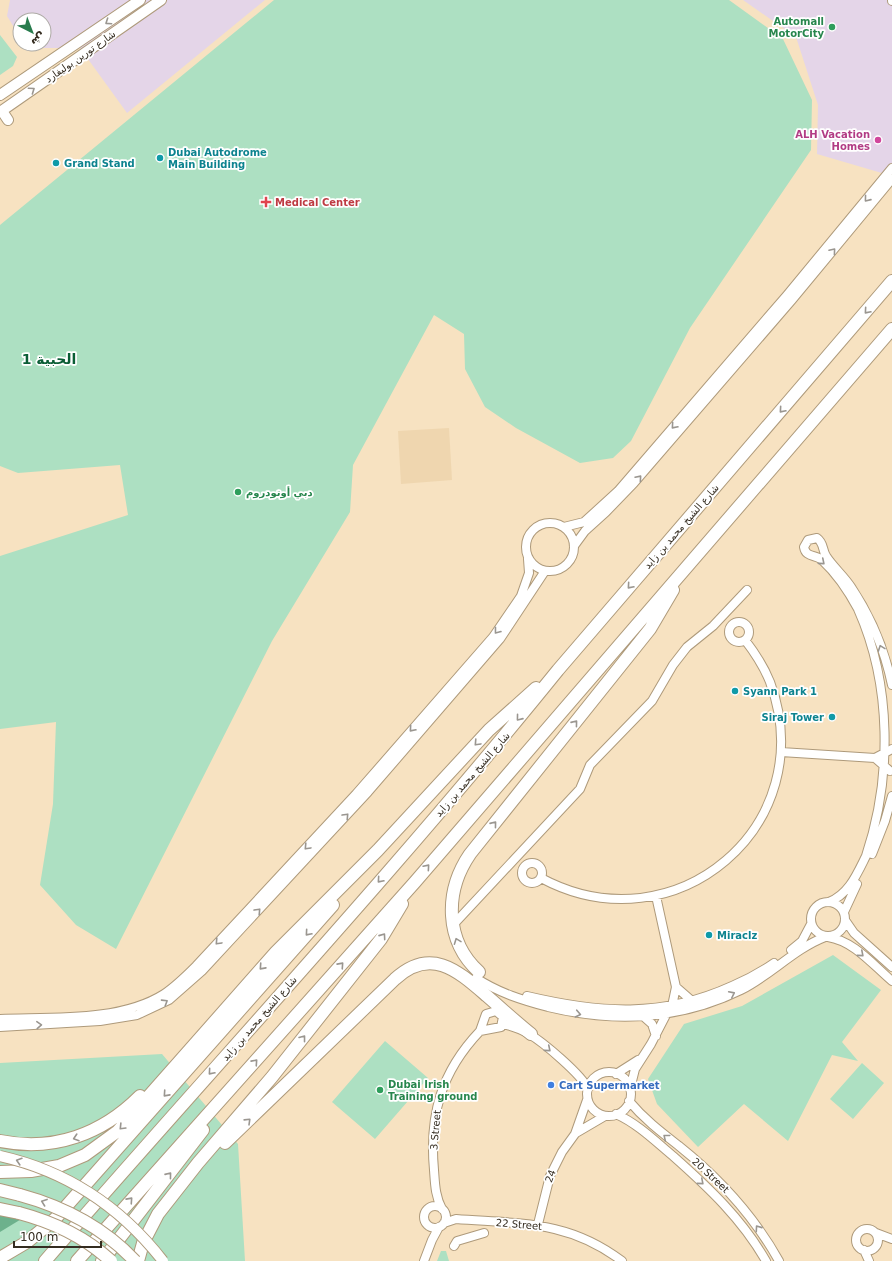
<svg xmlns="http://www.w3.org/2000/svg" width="892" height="1261" viewBox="0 0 892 1261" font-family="'DejaVu Sans','Noto Naskh Arabic',sans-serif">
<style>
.commercial{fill:#e4d5e8}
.built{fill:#efd6af}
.green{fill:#ade0c2}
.forest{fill:#6db18c}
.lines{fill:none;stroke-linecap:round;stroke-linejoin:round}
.minor-casing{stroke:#ae9a7b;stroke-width:10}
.major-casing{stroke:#ae9a7b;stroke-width:12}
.highway-casing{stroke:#ae9a7b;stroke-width:14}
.minor{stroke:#fff;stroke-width:8}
.major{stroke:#fff;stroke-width:10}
.highway{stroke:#fff;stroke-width:12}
.major-bridge-casing{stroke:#ae9a7b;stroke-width:12;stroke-linecap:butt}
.highway-bridge-casing{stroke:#ae9a7b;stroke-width:14;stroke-linecap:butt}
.major-bridge{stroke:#fff;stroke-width:10}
.highway-bridge{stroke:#fff;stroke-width:12}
.oneway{stroke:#9a9690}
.leisure-dot{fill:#2e9e5b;stroke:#fff;stroke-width:1.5}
.hotel-dot{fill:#d1479c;stroke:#fff;stroke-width:1.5}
.culture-dot{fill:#0f9aa8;stroke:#fff;stroke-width:1.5}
.health-dot{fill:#e0444e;stroke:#fff;stroke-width:1.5}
.shop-dot{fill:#3f7fe0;stroke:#fff;stroke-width:1.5}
.labels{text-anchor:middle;stroke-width:3.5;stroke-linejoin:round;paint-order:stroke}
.leisure-label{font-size:10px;font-weight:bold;fill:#27864d;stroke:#fff;text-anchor:start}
.street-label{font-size:10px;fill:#342c20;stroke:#fff}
.hotel-label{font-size:10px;font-weight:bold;fill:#b23c85;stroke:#fff;text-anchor:end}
.culture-label{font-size:10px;font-weight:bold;fill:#0d838f;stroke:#fff;text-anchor:start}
.health-label{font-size:10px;font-weight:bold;fill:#be3a42;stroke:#fff;text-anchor:start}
.shop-label{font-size:10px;font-weight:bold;fill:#366cbe;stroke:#fff;text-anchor:start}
.district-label{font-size:14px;font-weight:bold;fill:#0a5d35;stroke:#fff}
</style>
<rect width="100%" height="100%" fill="#f7e2c1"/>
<path class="commercial" d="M10 0H265L127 113 80 48H27L24 44H44V20H20V37L7 16Z
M743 0H892V176L817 154 818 105 796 37Z"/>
<path class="built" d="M449 428 452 480 401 484 398 431Z"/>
<path class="green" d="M274 0H729L783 39 812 100 811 150 690 328 631 441 613 458 580 463 516 428 485 407 465 369 464 334 434 315 353 465 350 512 272 641 116 949 76 925 40 885 53 804 56 722 0 729V556L128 515 120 465 18 473 0 466V225Z
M0 35 17 57 13 66 0 75Z
M833 955 881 990 842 1042 858 1061 832 1055 788 1141 744 1104 698 1147 657 1104 648 1079 684 1024 742 1006Z
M385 1041 428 1078 375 1139 332 1102Z
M162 1054 238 1144 245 1261H0V1063Z
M862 1063 884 1083 853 1119 830 1099Z
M441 1251H446L449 1261H437Z"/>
<path class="forest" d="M0 1211 23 1218 0 1232Z"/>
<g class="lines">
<defs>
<path id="minor" d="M892 0V1
M526 547a24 24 0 1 1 48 0a24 24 0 1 1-48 0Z
M564 527 584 522 618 491 787 295 892 168
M574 546 585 531 606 512 634 483 792 300 892 179
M729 632a10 10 0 1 1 20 0a10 10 0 1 1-20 0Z
M781 752 875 758 892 749
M875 758 890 771
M872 854 885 821 892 796
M522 873a10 10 0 1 1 20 0a10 10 0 1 1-20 0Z
M541 878C675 950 823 825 770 682 764 667 755 653 745 640
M656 896 676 987 672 1006
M811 919a17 17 0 1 1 34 0a17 17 0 1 1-34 0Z
M829 902C849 894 857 874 866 856 892 778 892 685 858 609 849 592 836 573 822 560 815 554 806 558 804 547L808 540 817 538C824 543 822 549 826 556 833 567 844 576 851 587 871 617 885 651 892 685
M844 912 857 884
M845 920 854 933 892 967
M453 925 580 789 590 765 652 701 673 665 687 647 713 626 747 590
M828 937C854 941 873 965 892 981
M791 950 802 941 811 924
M476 978C499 993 522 1000 548 1007 614 1023 680 1020 741 990 771 975 794 949 825 937
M676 987 692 1001
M527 996C599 1013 662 1018 732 986 746 980 761 972 774 963
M496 1011 503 1017 501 1027 480 1031 486 1014Z
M643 1016 652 1024 656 1036
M0 1019C51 1017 120 1022 164 994 176 986 186 976 196 966L356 794 493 637 521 596 529 573 528 559
M503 1024C512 1026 521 1029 529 1034 543 1042 582 1075 588 1089
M0 1027 100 1021 137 1015 169 1000 202 971 368 792 500 639 545 571
M587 1094a22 22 0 1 1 44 0a22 22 0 1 1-44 0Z
M616 1074 638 1060
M630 1089 635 1069 651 1044 667 1013
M629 1101C644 1119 661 1132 679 1146 719 1178 754 1216 779 1261
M616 1114C638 1124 655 1141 673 1156 709 1188 742 1219 766 1261
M576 1133 605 1116
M424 1217a11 11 0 1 1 22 0a11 11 0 1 1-22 0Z
M442 1209C435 1196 435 1183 434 1170 429 1115 441 1072 480 1031
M444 1223 456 1219C520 1224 568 1220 622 1261
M538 1224 550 1176 562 1152 575 1134 587 1100
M856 1240a11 11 0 1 1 22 0a11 11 0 1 1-22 0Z
M876 1233 892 1239
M454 1246 457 1241 484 1233
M864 1250 869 1261
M424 1261 432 1240 439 1227"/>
<path id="major" d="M0 95 140 0
M2 111 8 120
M0 112 161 0"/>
<path id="highway" d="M479 972C445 941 444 892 470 854L650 629 673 590
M0 1141C54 1152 102 1134 140 1096
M225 1143 395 979C431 946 458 971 487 996 502 1009 516 1022 531 1034
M0 1172 31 1171 59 1166 85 1155 118 1131 276 952 378 850 489 730 536 688
M0 1190 20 1195
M0 1209 19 1213
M0 1258 27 1242 55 1219 333 905
M45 1261C216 1064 394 873 558 670L892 281
M77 1261 415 882 892 329
M102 1261 203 1130
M138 1261 143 1243 158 1214 198 1163 272 1077 381 939 402 904"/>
</defs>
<use href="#minor" class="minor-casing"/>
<use href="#major" class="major-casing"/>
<use href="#highway" class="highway-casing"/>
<use href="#minor" class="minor"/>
<use href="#major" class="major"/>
<use href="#highway" class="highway"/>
<defs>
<path id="major-bridge" d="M0 1156C67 1171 121 1207 163 1261"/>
<path id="highway-bridge" d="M20 1195C64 1207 104 1228 135 1261
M19 1213C53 1222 85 1237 111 1261"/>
</defs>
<use href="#major-bridge" class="major-bridge-casing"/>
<use href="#highway-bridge" class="highway-bridge-casing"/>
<use href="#major-bridge" class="major-bridge"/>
<use href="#highway-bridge" class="highway-bridge"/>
</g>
<defs><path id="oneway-chevron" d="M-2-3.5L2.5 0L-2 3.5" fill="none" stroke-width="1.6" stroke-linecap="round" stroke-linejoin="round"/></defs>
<g class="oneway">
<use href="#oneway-chevron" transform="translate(108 22) rotate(146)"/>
<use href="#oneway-chevron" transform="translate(32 90) rotate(-35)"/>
<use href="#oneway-chevron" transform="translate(867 199) rotate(129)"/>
<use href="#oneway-chevron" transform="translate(833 251) rotate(-50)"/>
<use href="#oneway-chevron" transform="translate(867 311) rotate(131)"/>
<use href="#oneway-chevron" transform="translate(782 410) rotate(131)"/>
<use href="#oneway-chevron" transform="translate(674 426) rotate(131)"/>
<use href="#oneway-chevron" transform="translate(639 478) rotate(-49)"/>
<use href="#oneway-chevron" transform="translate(822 562) rotate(40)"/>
<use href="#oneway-chevron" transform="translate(630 586) rotate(131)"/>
<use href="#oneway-chevron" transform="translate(497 631) rotate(128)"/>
<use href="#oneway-chevron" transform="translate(881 648) rotate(-110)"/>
<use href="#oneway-chevron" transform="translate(519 718) rotate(129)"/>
<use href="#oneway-chevron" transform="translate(575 723) rotate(-51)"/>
<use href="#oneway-chevron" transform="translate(412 729) rotate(131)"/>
<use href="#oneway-chevron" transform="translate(477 743) rotate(133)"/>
<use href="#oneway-chevron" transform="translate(346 816) rotate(-47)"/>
<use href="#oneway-chevron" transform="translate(494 824) rotate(-51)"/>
<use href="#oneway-chevron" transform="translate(307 847) rotate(133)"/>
<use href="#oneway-chevron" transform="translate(427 867) rotate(-49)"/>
<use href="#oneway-chevron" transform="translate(380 880) rotate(131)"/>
<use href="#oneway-chevron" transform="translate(258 911) rotate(-47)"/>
<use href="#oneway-chevron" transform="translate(308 933) rotate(131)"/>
<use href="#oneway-chevron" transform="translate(383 936) rotate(-55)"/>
<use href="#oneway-chevron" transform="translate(457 941) rotate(-111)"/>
<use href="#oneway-chevron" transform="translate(218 942) rotate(133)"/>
<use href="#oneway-chevron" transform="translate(861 954) rotate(41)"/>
<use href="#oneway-chevron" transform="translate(341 965) rotate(-48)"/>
<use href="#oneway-chevron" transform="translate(262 967) rotate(132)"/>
<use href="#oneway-chevron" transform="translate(732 994) rotate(-26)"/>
<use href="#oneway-chevron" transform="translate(165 1002) rotate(-32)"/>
<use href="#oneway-chevron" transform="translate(578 1014) rotate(12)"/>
<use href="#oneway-chevron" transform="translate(39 1025) rotate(-3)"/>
<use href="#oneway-chevron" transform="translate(303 1038) rotate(-52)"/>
<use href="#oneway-chevron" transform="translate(548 1049) rotate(40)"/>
<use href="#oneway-chevron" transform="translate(255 1062) rotate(-48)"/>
<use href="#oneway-chevron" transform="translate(211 1072) rotate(131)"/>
<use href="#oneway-chevron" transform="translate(166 1094) rotate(132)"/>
<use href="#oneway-chevron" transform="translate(248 1121) rotate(-44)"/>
<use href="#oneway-chevron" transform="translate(122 1127) rotate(134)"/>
<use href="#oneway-chevron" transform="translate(666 1137) rotate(-141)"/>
<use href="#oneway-chevron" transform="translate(76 1138) rotate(162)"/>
<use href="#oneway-chevron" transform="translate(19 1161) rotate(-163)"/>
<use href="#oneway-chevron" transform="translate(169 1175) rotate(-51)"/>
<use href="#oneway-chevron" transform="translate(701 1182) rotate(41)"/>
<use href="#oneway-chevron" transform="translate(130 1200) rotate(-48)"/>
<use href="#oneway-chevron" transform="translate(44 1202) rotate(-160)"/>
<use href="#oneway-chevron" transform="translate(758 1228) rotate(-125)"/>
</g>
<g class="leisure-dot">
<circle cx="832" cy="27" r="4"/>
<circle cx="238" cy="492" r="4"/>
<circle cx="380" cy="1090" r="4"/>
</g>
<circle class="hotel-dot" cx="878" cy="140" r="4"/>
<g class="culture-dot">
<circle cx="160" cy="158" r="4"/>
<circle cx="56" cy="163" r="4"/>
<circle cx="735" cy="691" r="4"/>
<circle cx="832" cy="717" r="4"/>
<circle cx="709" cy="935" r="4"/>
</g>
<path class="health-dot" d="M264 196h4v4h4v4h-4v4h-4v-4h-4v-4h4z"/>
<circle class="shop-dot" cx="551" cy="1085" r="4"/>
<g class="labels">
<g class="leisure-label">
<text x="824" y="25" text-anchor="end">Automall<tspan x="824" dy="12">MotorCity</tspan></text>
<text x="246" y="496">دبي أوتودروم</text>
<text x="388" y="1088">Dubai Irish<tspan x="388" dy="12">Training ground</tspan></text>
</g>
<g class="street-label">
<text transform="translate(80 56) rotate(-35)" y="4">شارع تورين بوليفارد</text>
<text transform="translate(681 526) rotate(-49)" y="4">شارع الشيخ محمد بن زايد</text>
<text transform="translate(472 774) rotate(-49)" y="4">شارع الشيخ محمد بن زايد</text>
<text transform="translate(259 1018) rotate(-49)" y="4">شارع الشيخ محمد بن زايد</text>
<text transform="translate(435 1130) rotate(-85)" y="4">3 Street</text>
<text transform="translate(711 1175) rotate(43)" y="4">20 Street</text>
<text transform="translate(550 1176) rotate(-70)" y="4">24</text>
<text transform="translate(519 1224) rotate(5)" y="4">22 Street</text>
</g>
<g class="hotel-label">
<text x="870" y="138">ALH Vacation<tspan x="870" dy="12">Homes</tspan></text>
</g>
<g class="culture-label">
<text x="168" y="156">Dubai Autodrome<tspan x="168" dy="12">Main Building</tspan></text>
<text x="64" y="167">Grand Stand</text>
<text x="743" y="695">Syann Park 1</text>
<text x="824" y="721" text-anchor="end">Siraj Tower</text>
<text x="717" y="939">Miraclz</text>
</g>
<g class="health-label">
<text x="275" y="206">Medical Center</text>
</g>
<g class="shop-label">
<text x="559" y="1089">Cart Supermarket</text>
</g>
<g class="district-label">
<text x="49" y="364">الحبية 1</text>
</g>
</g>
<g transform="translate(32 32) rotate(138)"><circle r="19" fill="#ffffff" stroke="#aeaba6"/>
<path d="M0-3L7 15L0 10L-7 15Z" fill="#287b4d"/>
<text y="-6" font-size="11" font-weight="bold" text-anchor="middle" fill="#342c20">ش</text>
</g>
<path d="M14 1241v6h87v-6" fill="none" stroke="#342c20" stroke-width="2"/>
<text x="20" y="1241" font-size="12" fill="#342c20" stroke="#ffffff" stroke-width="3" paint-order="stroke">100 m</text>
</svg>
